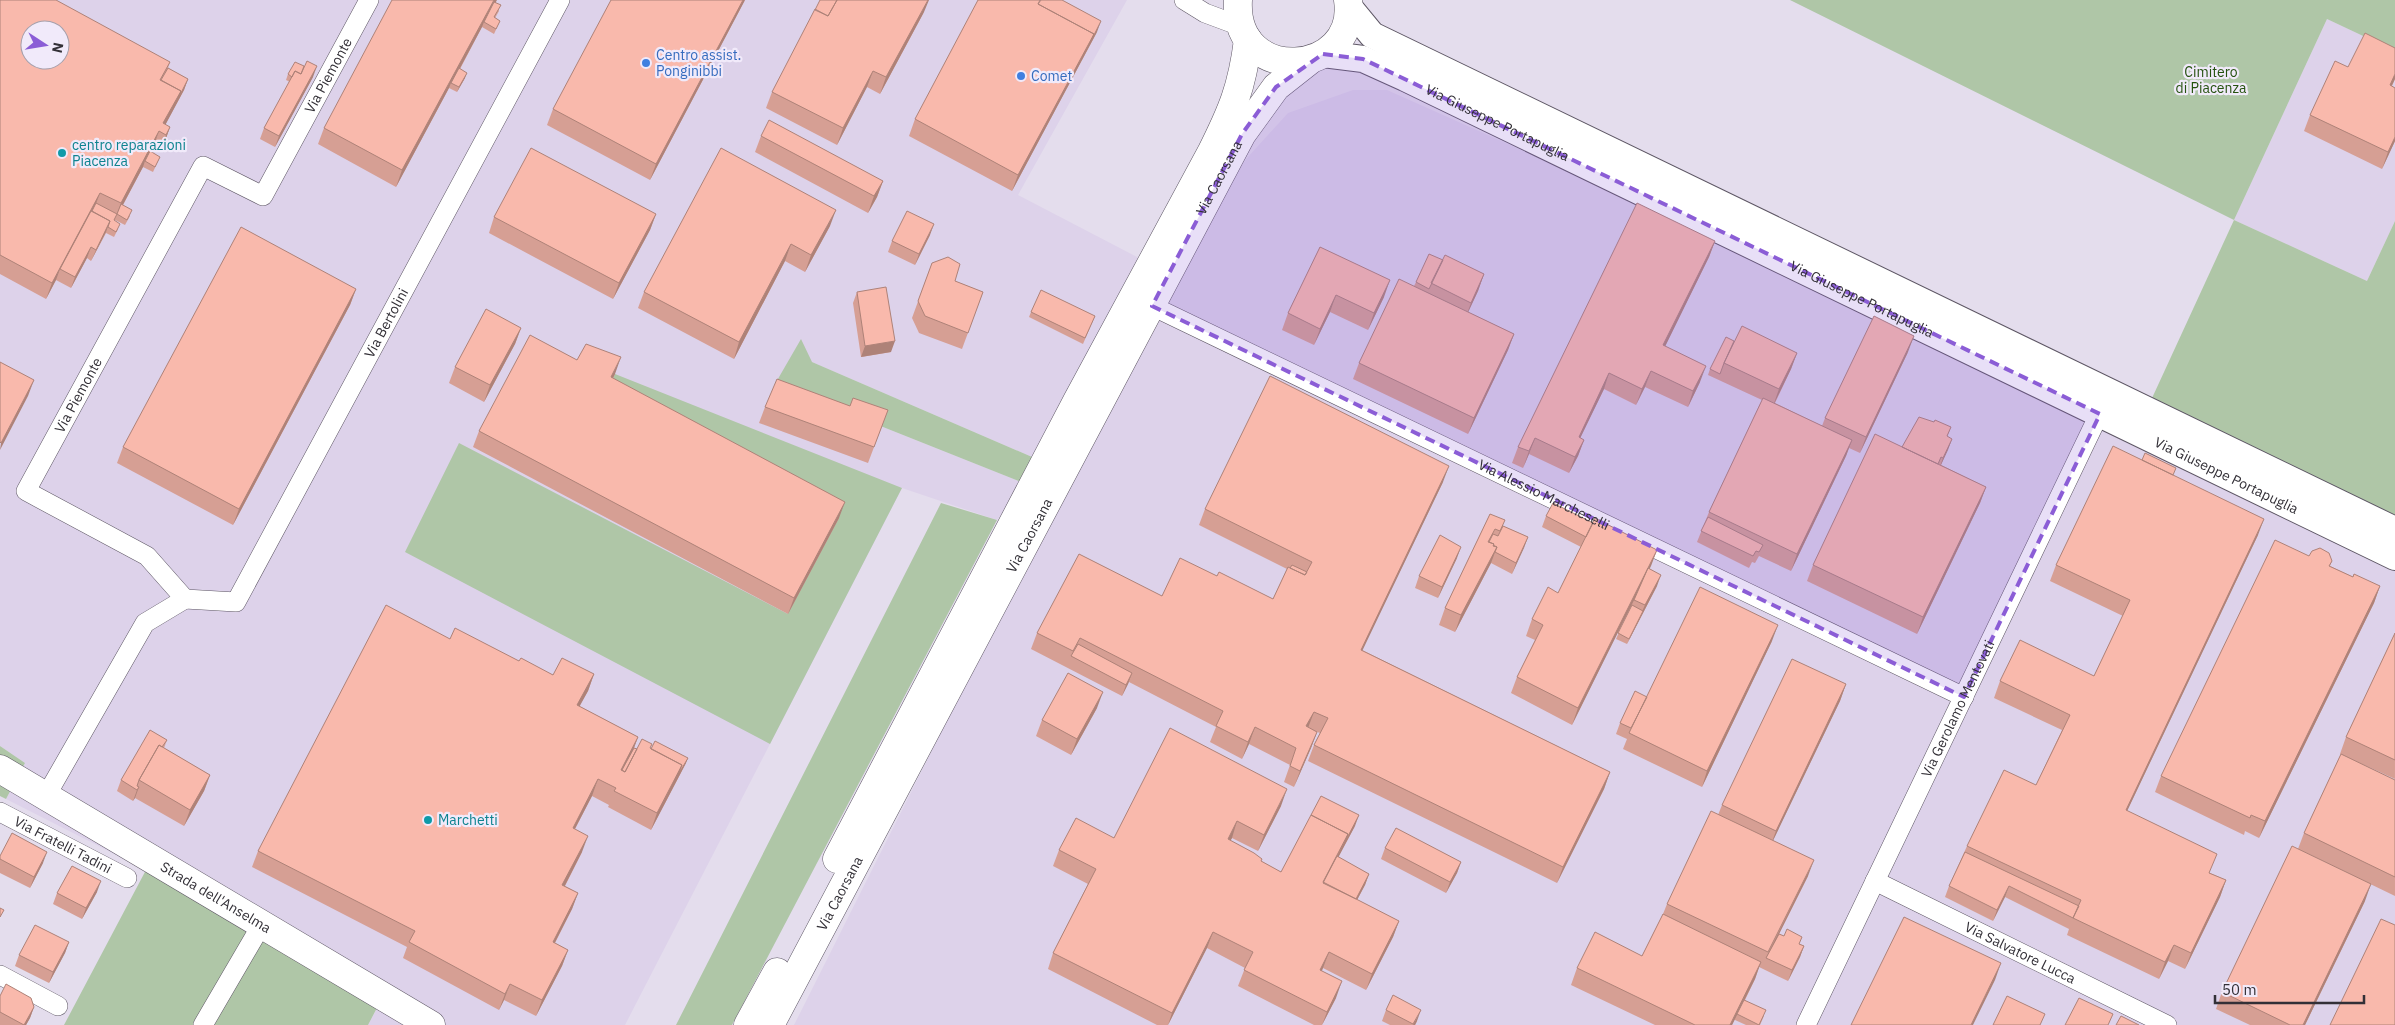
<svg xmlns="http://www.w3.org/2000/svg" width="2395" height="1025" viewBox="0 0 2395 1025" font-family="'IBM Plex Sans',sans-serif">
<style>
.built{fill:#ddd2ea;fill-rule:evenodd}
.green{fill:#afc6a7}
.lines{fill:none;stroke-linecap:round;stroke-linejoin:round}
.street-casing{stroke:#5d5664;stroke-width:20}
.secondary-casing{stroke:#5d5664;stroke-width:28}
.primary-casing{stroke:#5d5664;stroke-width:29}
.street{stroke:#fff;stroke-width:19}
.secondary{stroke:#fff;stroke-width:26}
.primary{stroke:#fff;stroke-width:28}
.wall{fill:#d69f94}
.shaded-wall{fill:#ae8278}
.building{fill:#f9b9ac;stroke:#ae8278;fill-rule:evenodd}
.marked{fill:#8b5dd6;fill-opacity:0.2;stroke:#8b5dd6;stroke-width:4;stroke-dasharray:10 6;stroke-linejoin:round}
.shop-dot{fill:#3f7fe0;stroke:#f1eafa;stroke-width:2}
.culture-dot{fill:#0f9aa8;stroke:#f1eafa;stroke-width:2}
.labels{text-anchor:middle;stroke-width:4.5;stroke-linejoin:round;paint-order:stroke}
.shop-label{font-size:14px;fill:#366cbe;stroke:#f1eafa;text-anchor:start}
.park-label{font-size:14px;fill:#25520f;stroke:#f1eafa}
.street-label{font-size:14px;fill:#333037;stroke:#f1eafa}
.culture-label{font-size:14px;fill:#0d838f;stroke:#f1eafa;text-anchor:start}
</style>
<rect width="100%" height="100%" fill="#e4dded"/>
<path class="built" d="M0 0H1127L1018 195 1139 258 1039 460 812 362 775 384 1026 484 997 520 902 488 625 1025H368L378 1007 146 870 6 799 25 763 0 746ZM30 30H60V60H30Z
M2327 19 2395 51V221L2367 281 2234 220Z
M1353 90H1387L2395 540V1025H794L986 643 1216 204 1247 158 1288 113Z"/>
<path class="green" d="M1790 0H2395V51L2327 19 2234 220 2367 281 2395 221V528L2147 409 2234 220Z
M801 339 812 362 1039 460 1026 484 775 384Z
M615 374 902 488 770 744 405 552 459 443 788 614 605 394Z
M941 503 997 520 732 1025H676Z
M0 746 25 763 6 799 0 796Z
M146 870 378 1006 368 1025H64Z"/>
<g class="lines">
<defs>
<g id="street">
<path d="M1184 0 1205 13 1240 26"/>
<path id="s1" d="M1152 306 1964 697"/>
<path id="s2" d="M185 599 236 602 560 0"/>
<path id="s3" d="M46 796 145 623 185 599 147 556 26 491 203 166 263 196 369 0"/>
<path id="s4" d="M0 812 127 878"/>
<path id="s5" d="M1875 881 2167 1025"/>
<path d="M0 975 58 1006"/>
<path d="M203 1025 262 924"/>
<path id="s6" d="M1806 1025 2104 404"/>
</g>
<g id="secondary">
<path d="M1349 7 1372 35 2395 530"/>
<path id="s7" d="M1323 54 1363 59 1405 78 2395 557"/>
</g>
<g id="primary">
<path d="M1238 0C1233 87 1359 77 1348 0"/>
<path id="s8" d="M0 769 431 1025"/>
<path d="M837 859 1077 401 1211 153C1232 111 1242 88 1248 40"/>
<path d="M748 1025 777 972"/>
<path id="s9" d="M770 1025 1242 134 1276 87 1309 61"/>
</g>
</defs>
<use href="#street" class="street-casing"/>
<use href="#secondary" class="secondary-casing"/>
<use href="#primary" class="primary-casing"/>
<use href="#street" class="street"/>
<use href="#secondary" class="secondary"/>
<use href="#primary" class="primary"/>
</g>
<path class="wall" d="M0 0 170 62 168 68 188 79 184 90 165 125 170 127 164 144 160 152 153 148 150 152 160 157 153 172 143 167 123 205 130 216 125 225 115 220V221L118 229 114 237 106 233 91 261 87 258 71 288 56 280 46 299 0 274Z
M745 0 650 180 547 125 553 109Z
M495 2 499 11 495 18 500 21 494 34 482 27 460 69 465 78 457 92 449 88 396 187 318 144 324 128Z
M924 12 880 94 867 87 837 145 766 108 772 92Z
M1097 32 1012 191 909 136 915 119Z
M2395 48V79L2392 86 2395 88V141L2382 169 2304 131 2310 115 2348 67Z
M288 74 313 77 275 147 260 139 264 128 290 82 286 80Z
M761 136 883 181 877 197 868 213 755 152Z
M656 214 650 230 613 299 489 233 494 217Z
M830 226 805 272 785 261 734 359 638 308 644 292Z
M930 235 915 265 888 252 892 241Z
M1715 241 1709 257 1665 346 1700 382 1688 407 1645 387 1636 405 1604 389 1580 438 1584 440 1578 456 1569 473 1529 454 1523 468 1512 463 1518 447Z
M1320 247 1384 297 1368 330 1330 312 1314 345 1282 330 1288 313Z
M1443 260 1484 274 1478 291 1468 312 1514 334 1508 350 1468 434 1353 379 1359 363 1414 286 1416 282Z
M932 263 955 281 983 292 962 349 919 333 912 318Z
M356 289 350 305 233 525 117 463 123 447Z
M857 292 891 352 861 357 853 303Z
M1031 312 1095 316 1083 344 1029 317Z
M521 328 515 344 484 402 449 383 455 367Z
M1734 341 1797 353 1791 369 1775 403 1822 426 1825 418 1908 352 1860 453 1849 448 1846 456 1791 571 1759 556 1755 563 1752 562 1749 568 1697 542 1709 512 1762 400 1708 375 1710 369Z
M577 360 615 374 613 378 839 518 788 614 473 447 479 431Z
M850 406 888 410 868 463 759 423 765 407Z
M1934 422 1951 427 1947 437 1952 439 1941 465 1986 487 1980 503 1917 634 1807 581 1813 565 1902 447Z
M2173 475 2258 535 2127 811 2210 873 2226 880 2220 897 2185 969 2168 961 2159 979 2067 935 2069 929 2005 897 1993 921 1945 897 1949 886 1967 846 2036 785 2062 730 1994 698 2000 681 2094 676 2123 616 2050 581 2056 565Z
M1443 482 1362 650 1610 772 1604 789 1557 883 1308 761 1314 745 1320 733 1317 732 1311 748 1294 787 1284 782 1290 765 1249 744 1242 759 1210 742 1216 727 1129 682 1122 696 1031 649 1037 633 1162 596 1217 576 1273 599 1287 569 1199 525 1205 509Z
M1490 514 1503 526 1528 537 1512 574 1491 563 1455 632 1439 625 1445 608Z
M1546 516 1593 523 1657 550 1649 569 1657 586 1627 644 1616 639 1633 601 1572 725 1511 693 1517 677 1535 640 1526 636 1532 619 1558 593 1581 547 1542 527Z
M2309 556 2332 561 2330 566 2353 577 2380 586 2374 603 2259 838 2245 831 2244 835 2155 792 2161 776Z
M1457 558 1438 598 1415 588 1419 576Z
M2395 633V779L2360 763 2395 780V896L2298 849 2304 833 2341 754H2340L2346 737Z
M450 639 519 661 553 675 594 674 588 691 579 706 638 737 634 748 637 749 650 748 686 763 651 830 608 807 609 805 592 796 575 829 582 852 565 886 578 893 572 909 555 943 568 950 562 966 536 1016 504 1000 499 1010 403 958 407 947 252 867 258 851Z
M1772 641 1702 787 1623 749 1627 739 1616 734 1620 723 1647 697Z
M1846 684 1840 701 1773 840 1808 876 1779 934 1804 946 1800 957 1788 981 1759 967 1755 979 1745 1000 1764 1016 1760 1025H1746L1735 1020V1019L1732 1025H1655L1571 985 1577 968 1642 956 1663 914 1667 904 1718 815 1722 805Z
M1097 708 1071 755 1036 736 1042 720Z
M167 740 164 748 210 775 204 791 184 826 135 798 133 801 117 791 121 780Z
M1281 806 1258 851 1232 838 1230 841 1261 861 1281 872 1355 826 1338 857 1369 874 1365 885 1357 900 1399 921 1393 937 1366 990 1323 968 1322 971 1336 998 1322 1025H1314L1238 986 1245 968 1207 948 1168 1025H1157L1048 969 1053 953 1088 884 1053 866 1059 850 1114 838Z
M1385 848 1461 862 1457 873 1446 893 1381 859Z
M0 856 43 863 30 888 0 873Z
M97 892 82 919 53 904 57 893Z
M2365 901 2305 1025H2250L2216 1009 2222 992Z
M69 942 65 953 49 983 15 966 19 955Z
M0 996 34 1007 30 1018 26 1025H0Z
M1386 1010 1417 1021 1415 1025H1390L1382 1021Z"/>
<path class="shaded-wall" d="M494 0H497L485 22H484L482 27 452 83H451L449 88 396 187 402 170Z
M743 0H745L650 180 656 164Z
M928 0H929L924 12 880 94 886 77Z
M1101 21 1097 32 1012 191 1018 175 1094 34Z
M317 66 313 77 275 147 279 136Z
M873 71 867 87 837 145 843 128Z
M467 73 465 78 457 92 459 87Z
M2395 74V79L2384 101 2390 85Z
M188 79 184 90 161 133 163 123 181 91Z
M170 127 164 144 160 152 166 135Z
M159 131 153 148 145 162V161L143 167 118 214H117L121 203Z
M2395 137V141L2382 169 2388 152Z
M883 181 877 197 868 213 874 196Z
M100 193 94 209 60 269 56 280 46 299 52 283Z
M836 210 830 226 805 272 811 255Z
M656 214 650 230 613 299 619 283Z
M110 221 106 232 91 261 96 250Z
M934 224 930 235 915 265 919 254Z
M1715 241 1709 257 1658 361 1663 345Z
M791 244 785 261 734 359 739 342Z
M91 247 87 258 71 288 75 277Z
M1484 274 1478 291 1465 319 1471 303Z
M1390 280 1384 297 1368 330 1374 313Z
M356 289 350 305 233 525 239 509Z
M1336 295 1330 312 1314 345 1320 329Z
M521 328 515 344 484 402 490 385Z
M1514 334 1508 350 1468 434 1474 418Z
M1914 336 1908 352 1860 453 1866 437Z
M895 341 891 352 861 357 865 346Z
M1797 353 1791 369 1773 406 1779 389Z
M621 357 615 374 605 394 611 377Z
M1706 366 1700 382 1688 407 1693 391Z
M1651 371 1645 387 1636 405 1642 389Z
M1609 373 1604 389 1573 453 1579 437Z
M34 380 28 396 0 450 1 443Z
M1535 438 1529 454 1523 468 1529 451Z
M1952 439 1948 450 1939 469 1943 458Z
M1584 440 1578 456 1569 473 1575 457Z
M1852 440 1846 456 1791 571 1797 554Z
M1449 466 1443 482 1355 666 1361 650Z
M1986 487 1980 503 1917 634 1923 617Z
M845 502 839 518 788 614 794 598Z
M2264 519 2258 535 2120 826 2126 810Z
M1528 537 1524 548 1512 574 1516 563Z
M1461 547 1457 558 1438 598 1442 587Z
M1497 547 1491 563 1455 632 1461 615Z
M1657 550 1651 566 1572 725 1578 708Z
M1661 575 1657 586 1627 644 1645 605Z
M2380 586 2374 603 2259 838 2265 821Z
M1778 625 1772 641 1702 787 1707 771Z
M1132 673 1128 684 1122 696 1126 685Z
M594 674 588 691 571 722 577 705Z
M1846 684 1840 701 1770 847 1776 831Z
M1103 692 1097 708 1071 755 1077 739Z
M1314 712 1308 728 1306 726Z
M1255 727 1249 744 1242 759 1248 742Z
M1317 732 1311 748 1294 787 1300 771Z
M638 737 632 753 617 781 621 770Z
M688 758 686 763 651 830 657 813 682 765Z
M1610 772 1604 789 1557 883 1563 867Z
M210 775 204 791 184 826 190 810Z
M598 779 592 796 567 844 573 828Z
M139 787 135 798 133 801 137 790Z
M1287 789 1281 806 1258 851 1264 835Z
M1359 815 1355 826 1322 888H1321L1348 834Z
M1237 821 1232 838 1222 856 1228 839Z
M588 836 582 852 557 901 562 885Z
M47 852 43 863 30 888 34 877Z
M1814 860 1808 876 1767 958H1766Z
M1461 862 1457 873 1446 893 1450 882Z
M1369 874 1365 885 1349 915 1353 904Z
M2226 880 2220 897 2185 969 2191 953Z
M101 881 97 892 82 919 86 908Z
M2371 884 2365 901 2305 1025H2303Z
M2009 886 2005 897 1993 921 1997 910Z
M578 893 572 909 547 958 553 942Z
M1399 921 1393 937 1366 990 1372 974Z
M1213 932 1207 948 1168 1025 1172 1013Z
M69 942 65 953 49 983 53 972Z
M2174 945 2168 961 2159 979 2165 962Z
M1804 946 1800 957 1788 981 1792 970Z
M568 950 562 966 536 1016 542 1000Z
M1329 952 1323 968 1314 986 1320 970Z
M1761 962 1755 979 1732 1025H1730Z
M2001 963 1995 980 1973 1025H1971Z
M1342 981 1336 998 1322 1025 1327 1012Z
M510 984 504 1000 499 1010 505 994Z
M34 1007 30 1018 26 1025H24Z
M1421 1010 1417 1021 1415 1025H1413Z"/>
<path class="building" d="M0 0H56L170 62 160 80 181 91 163 123 170 127 166 135 159 131 121 203 100 193 52 283 0 255ZM30 30H60V60H30Z
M392 0H494L402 170 324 128Z
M611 0H743L656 164 553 109Z
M820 0H837L828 16 815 10Z
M837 0H928L886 77 873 71 843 128 772 92 815 9 828 16Z
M978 0H1040L1038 4 1094 34 1018 175 915 119Z
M1041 0H1062L1101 21 1092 39 1094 34 1038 4Z
M494 2 501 5 494 17 500 21 496 29 484 22Z
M2365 33 2395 48V74L2390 85 2395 88V137L2388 152 2310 115 2335 61 2348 67Z
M307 61 317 66 279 136 264 128 295 71 301 74Z
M295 62 304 66 301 74 295 71 292 77 288 74Z
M168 68 188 79 179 97 181 91 161 80Z
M459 68 467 73 459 87 451 83Z
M769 120 883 181 874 196 761 136Z
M531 148 656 214 619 283 494 217Z
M721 148 836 210 811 255 791 244 739 342 644 292Z
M150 151 160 157 155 167 145 161Z
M96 203 117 214 114 220 120 224 116 232 108 227 110 221 92 211Z
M1637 203 1715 241 1663 345 1706 366 1693 391 1651 371 1642 389 1609 373 1579 437 1584 440 1575 457 1535 438 1529 451 1518 447Z
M121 204 132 210 127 220 117 214Z
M91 211 110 221 96 250 91 247 75 277 60 269Z
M907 211 934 224 919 254 892 241Z
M241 227 356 289 239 509 123 447Z
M1320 247 1390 280 1374 313 1336 295 1320 329 1288 313Z
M1429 254 1443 260 1429 289 1416 282Z
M1445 255 1484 274 1471 303 1431 283Z
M948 257 960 264 955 281 983 292 968 333 925 316 918 301 932 263Z
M1399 279 1514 334 1474 418 1359 363Z
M886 287 895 341 865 346 857 292Z
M1041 290 1095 316 1085 338 1031 312Z
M486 309 521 328 490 385 455 367Z
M1874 316 1914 336 1866 437 1825 418Z
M1742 326 1797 353 1779 389 1724 363Z
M530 335 577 360 586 344 621 357 611 377 845 502 794 598 479 431Z
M1726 337 1734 341 1724 363 1720 374 1710 369Z
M0 362 34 380 1 443 0 442Z
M1270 376 1449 466 1361 650 1610 772 1563 867 1314 745 1328 718 1314 712 1306 726 1317 732 1300 771 1290 766 1296 748 1255 727 1248 742 1216 726 1223 711 1080 638 1073 651 1037 633 1079 554 1162 596 1180 558 1217 576 1219 572 1273 599 1288 567 1305 575 1312 562 1205 509Z
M777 379 850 406 853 398 888 410 874 447 765 407Z
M1763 398 1852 440 1797 554 1709 512Z
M1919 417 1934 422 1935 420 1951 427 1947 436 1952 439 1943 458 1941 457 1938 464 1902 447Z
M1875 434 1986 487 1923 617 1813 565Z
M2113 446 2264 519 2126 810 2217 854 2209 873 2226 880 2191 953 2174 945 2165 962 2073 918 2081 900 1967 846 2004 770 2036 785 2070 715 2000 681 2020 640 2094 676 2130 600 2056 565Z
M2145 453 2176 468 2173 475 2142 460Z
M1553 503 1593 523 1586 537 1546 516Z
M1490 514 1505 520 1500 531 1495 529 1488 542 1494 544 1493 545 1497 547 1461 615 1445 608Z
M1708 517 1763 545 1759 552 1756 551 1753 556 1701 531Z
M1595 518 1657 550 1578 708 1517 677 1543 625 1532 619 1548 587 1558 593Z
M1503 526 1528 537 1516 563 1495 552 1497 547 1493 546 1494 544 1489 542 1493 534 1498 536Z
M1440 535 1461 547 1442 587 1419 576Z
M2275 540 2309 556 2312 551 2320 548 2329 553 2332 561 2329 566 2353 577 2354 574 2380 586 2265 821 2251 815 2250 818 2161 776Z
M1292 565 1307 572 1305 575 1290 568Z
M1648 568 1661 575 1645 605 1634 600Z
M1700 587 1778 625 1707 771 1629 733Z
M386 605 450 639 455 628 519 661 521 658 553 675 562 658 594 674 577 705 638 737 621 770 625 772 642 739 652 744 650 748 682 765 657 813 614 791 616 788 598 779 573 828 588 836 562 885 578 893 553 942 568 950 542 1000 510 984 505 994 409 942 415 931 258 851Z
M1632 605 1643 611 1629 639 1618 633Z
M2395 633V760L2346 737Z
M1078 644 1132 673 1126 685 1071 656Z
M1792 659 1846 684 1776 831 1722 805Z
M1068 673 1103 692 1077 739 1042 720Z
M1635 691 1647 697 1631 728 1620 723Z
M1170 728 1287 789 1264 835 1237 821 1228 839 1254 853 1262 859 1261 861 1281 872 1311 815 1348 834 1323 882 1399 921 1372 974 1329 952 1320 970 1342 981 1327 1012 1244 970 1253 952 1213 932 1172 1013 1053 953 1096 869 1059 850 1076 818 1114 838Z
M150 730 167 740 162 747 159 745 139 780 137 786 139 787 137 790 121 780Z
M655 741 688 758 678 775 682 765 651 749Z
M159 745 210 775 190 810 139 780Z
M634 748 637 749 625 772 622 770Z
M2341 754 2395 780V877L2304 833Z
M1321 796 1359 815 1346 840 1348 834 1311 815Z
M1711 811 1814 860 1768 952 1667 904Z
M1396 828 1461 862 1450 882 1385 848Z
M12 833 47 852 34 877 0 859V856Z
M2292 846 2371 884 2303 1025H2290L2222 992Z
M1965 852 2079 906 2073 918 2009 886 1997 910 1949 886Z
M1337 856 1369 874 1356 899 1323 883Z
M72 866 101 881 86 908 57 893Z
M0 908 4 910 0 917Z
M1663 914 1761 962 1730 1025H1695L1577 968 1595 932 1642 956Z
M1904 917 2001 963 1971 1025H1851Z
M2381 919 2395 925V1025H2330Z
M35 925 69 942 53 972 19 955Z
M1787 929 1802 937 1799 944 1804 946 1792 970 1766 958 1779 934 1784 936Z
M6 984 31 998 34 1007 24 1025 0 1012V996Z
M1393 995 1421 1010 1413 1024 1386 1010Z
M2007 996 2045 1014 2040 1025H1993Z
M2079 998 2113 1014 2108 1025H2065Z
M1744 1000 1766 1010 1759 1025 1737 1014Z
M2121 1016 2139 1025H2116Z"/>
<path class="marked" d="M1323 54 1363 59 2100 414 1964 697 1152 306 1242 134 1276 87Z"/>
<g class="shop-dot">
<circle cx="646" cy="63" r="5"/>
<circle cx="1021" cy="76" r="5"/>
</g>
<g class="culture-dot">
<circle cx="62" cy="153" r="5"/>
<circle cx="428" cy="820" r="5"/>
</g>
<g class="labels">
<g class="shop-label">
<text x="656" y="60">Centro assist.<tspan x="656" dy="16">Ponginibbi</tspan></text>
<text x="1031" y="81">Comet</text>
</g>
<g class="park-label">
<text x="2211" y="77">Cimitero<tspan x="2211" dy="16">di Piacenza</tspan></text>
</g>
<g class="street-label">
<text dy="5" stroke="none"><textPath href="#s3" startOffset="1015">Via Piemonte</textPath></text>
<text dy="5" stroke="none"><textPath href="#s7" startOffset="189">Via Giuseppe Portapuglia</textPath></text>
<text dy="5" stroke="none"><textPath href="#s9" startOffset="959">Via Caorsana</textPath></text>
<text dy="5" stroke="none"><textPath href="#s7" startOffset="594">Via Giuseppe Portapuglia</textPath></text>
<text dy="5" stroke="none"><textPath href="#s2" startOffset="368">Via Bertolini</textPath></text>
<text dy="5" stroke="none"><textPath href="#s3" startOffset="550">Via Piemonte</textPath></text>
<text dy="5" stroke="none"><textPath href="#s7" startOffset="999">Via Giuseppe Portapuglia</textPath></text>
<text dy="5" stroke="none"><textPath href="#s1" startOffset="435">Via Alessio Marcheselli</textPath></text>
<text dy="5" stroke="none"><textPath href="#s9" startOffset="554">Via Caorsana</textPath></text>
<text dy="5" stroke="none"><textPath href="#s6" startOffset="351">Via Gerolamo Mentovati</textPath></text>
<text dy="5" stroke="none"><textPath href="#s4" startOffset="71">Via Fratelli Tadini</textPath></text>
<text dy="5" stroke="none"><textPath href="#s9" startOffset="149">Via Caorsana</textPath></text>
<text dy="5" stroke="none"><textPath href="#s8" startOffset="251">Strada dell'Anselma</textPath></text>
<text dy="5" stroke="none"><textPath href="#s5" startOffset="162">Via Salvatore Lucca</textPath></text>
</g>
<g class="culture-label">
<text x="72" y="150">centro reparazioni<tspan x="72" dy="16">Piacenza</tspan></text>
<text x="438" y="825">Marchetti</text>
</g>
</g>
<g transform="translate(45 45) rotate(102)"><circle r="24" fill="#f1eafa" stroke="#a5a0ac"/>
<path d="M0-4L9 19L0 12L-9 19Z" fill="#8b5dd6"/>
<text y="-8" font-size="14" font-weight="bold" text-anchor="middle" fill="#333037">N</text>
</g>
<path d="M2215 995v8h149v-8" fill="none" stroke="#333037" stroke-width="2.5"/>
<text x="2222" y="995" font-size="15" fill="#333037" stroke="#f1eafa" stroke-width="4" paint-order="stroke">50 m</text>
</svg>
